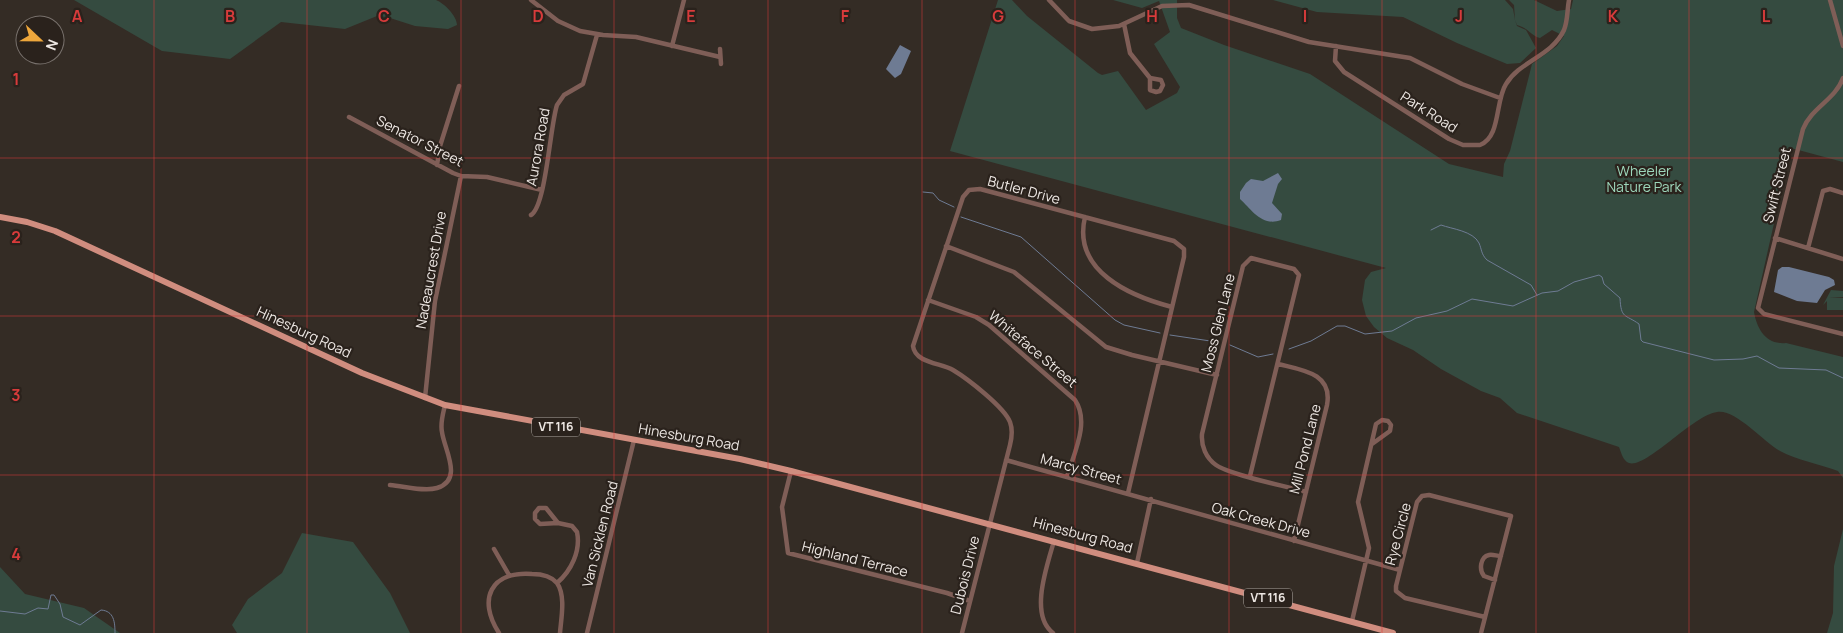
<svg xmlns="http://www.w3.org/2000/svg" width="1843" height="633" viewBox="0 0 1843 633" font-family="Manrope,sans-serif">
<style>
.green{fill:#354b40}
.water{fill:#6e7b93}
.lines{fill:none;stroke-linecap:round;stroke-linejoin:round}
.stream{stroke:#6e7b93;stroke-width:1}
.minor{stroke:#7f5e57;stroke-width:4.5}
.primary{stroke:#d08d7f;stroke-width:6}
.grid{fill:none;stroke:#d83b3b;stroke-width:1;stroke-opacity:0.55}
.labels{text-anchor:middle;stroke-width:4.5;stroke-linejoin:round;paint-order:stroke}
.shield{fill:#2a221c;stroke:#b2aca7;stroke-width:1}
.shield-label{font-size:12px;font-weight:bold;fill:#ede7e3}
.street-label{font-size:14px;fill:#ede7e3;stroke:#2a221c}
.park-label{font-size:14px;fill:#9dd7bb;stroke:#2a221c}
.grid-label{font-size:16px;text-anchor:middle;font-weight:bold;fill:#d83b3b;stroke:#2a221c;stroke-width:4.5;stroke-linejoin:round;paint-order:stroke}
</style>
<rect width="100%" height="100%" fill="#342c25"/>
<path class="green" d="M74 0H436C444 3 457 16 457 25L448 29 415 26 387 17 377 16 345 29 281 22 230 59 162 51Z
M998 0H1012L1027 16 1098 73 1102 75 1118 71 1146 110 1177 93 1180 87 1154 44 1170 32 1159 1 1142 8 1113 0H1177V18L1181 28 1224 45 1310 74 1449 164 1503 177 1504 164 1510 151 1532 64 1557 46 1564 36 1552 30 1540 38C1530 35 1530 29 1517 25L1515 20 1517 26 1526 30 1536 48 1520 63 1507 64 1457 43 1403 17 1317 12 1273 0H1505L1513 9 1515 20 1514 5 1509 0H1534L1557 11 1571 9 1573 0H1843V162L1791 148 1754 312C1757 329 1766 345 1786 343L1843 357V478L1838 471C1819 464 1797 460 1780 451 1762 441 1736 409 1717 412 1693 415 1646 469 1629 463 1623 461 1621 452 1619 447L1517 413 1500 398 1481 391 1441 369 1413 350 1387 338 1374 327 1366 316 1362 300 1365 280 1371 272 1386 268 950 151Z
M1831 290 1843 291V297L1829 298H1843V310H1827V301L1823 305Z
M1843 529V633H1827L1833 613 1834 566Z
M302 533 353 542 390 593 410 633H237L232 625 248 599 282 573Z
M0 567 25 594 84 608 120 633H0Z"/>
<path class="water" d="M900 45 911 51 901 74 895 78 886 69Z
M1278 173 1282 179 1278 184 1272 203 1282 214 1281 220C1262 227 1252 210 1240 199V192L1246 183 1251 179 1263 181Z
M1782 267H1789L1829 277 1834 280 1835 285 1825 290 1817 303 1797 301 1774 292 1778 270Z"/>
<g class="lines">
<path class="stream" d="M923 192 933 193 939 200 954 207
M961 217 1021 237 1115 320 1124 325 1160 333
M1431 230 1441 225C1452 229 1473 231 1479 243 1482 250 1481 254 1487 260L1531 285 1537 295
M1170 335 1217 342
M1230 345 1258 357 1273 354
M1289 349 1311 341 1337 326H1345L1365 334 1392 331 1416 318 1447 311 1472 299 1513 306 1542 293 1558 291 1574 282 1599 275 1602 277 1604 284 1620 298C1621 319 1625 314 1639 324L1641 340 1643 342 1714 360 1743 359 1757 356 1779 368 1826 370 1843 378
M0 611 25 614 38 608 48 609 51 595H54L60 604 63 617 80 625 101 610C114 611 115 622 115 633"/>
<path class="minor" d="M531 0 558 21 580 31 603 35 636 37 720 57
M1049 0 1069 21 1092 29 1119 26 1162 6 1189 5 1309 42 1410 58 1462 84 1500 98
M1830 0 1843 46
M1124 24 1130 53 1150 78V90L1156 92 1160 91 1163 85 1161 80 1150 78
M672 46 684 0
M1336 46 1335 61 1344 72 1449 139 1463 145H1480C1501 137 1495 101 1506 84 1520 61 1552 56 1564 30 1568 20 1567 10 1569 0
M720 49 721 64
M1843 78C1835 100 1812 107 1803 129L1758 308 1764 314 1843 334
M349 117 453 173 461 176 487 177 542 190
M437 165 440 146 459 86
M531 215C546 206 550 126 557 105L564 95 583 84 597 35
M1085 217C1072 271 1130 296 1172 307
M1775 238 1843 259
M946 246 1014 272 1106 347 1132 355 1217 375
M1808 248 1823 191 1830 189 1843 193
M928 300 976 317 989 325 1075 400C1090 422 1074 453 1067 477
M1278 364C1302 370 1333 373 1327 405L1294 541
M425 398 435 301 461 176
M1006 460 1400 570
M791 471 782 507 788 553 947 593 970 601
M1250 476 1299 275 1294 269 1251 258 1243 266 1202 434C1201 446 1206 458 1216 465 1230 475 1286 486 1306 492
M390 485C404 486 424 492 437 488 464 480 444 449 442 432 440 423 443 414 445 405
M494 549 509 575
M1137 563 1151 499
M1495 580 1484 576C1479 570 1480 557 1489 555 1492 554 1497 556 1501 556
M557 583C571 571 581 551 577 532L572 526 558 523 546 508H539L535 513V519L540 524 558 523
M1352 621 1369 548 1358 502 1376 424 1382 420 1388 421 1391 425 1390 431 1372 444
M499 633C477 599 491 571 532 574 541 574 551 576 557 583 566 596 561 619 560 633
M587 633 634 440
M962 633 1010 445C1012 437 1013 430 1010 422 1004 407 968 379 953 370 941 363 915 363 913 346L963 197 969 190 980 189 1174 241 1184 249V257L1128 493
M1053 633C1029 615 1047 566 1054 541
M1481 633C1491 594 1501 555 1511 516L1429 495 1422 496 1417 502 1396 586V591L1405 598 1485 617"/>
<path class="primary" d="M0 217 27 222 55 231 362 373 445 405 740 459 791 471 1393 633"/>
</g>
<path class="grid" d="M154 0V633M307 0V633M461 0V633M614 0V633M768 0V633M922 0V633M1075 0V633M1229 0V633M1382 0V633M1536 0V633M1689 0V633M0 158H1843M0 316H1843M0 475H1843"/>
<g class="labels">
<g class="shield">
<rect x="532" y="417.5" width="48" height="19" rx="4"/>
<rect x="1244" y="588.5" width="48" height="19" rx="4"/>
</g>
<g class="shield-label">
<text x="556" y="431">VT 116</text>
<text x="1268" y="602">VT 116</text>
</g>
<g class="street-label">
<text transform="translate(1429 112) rotate(32)" y="5">Park Road</text>
<text transform="translate(420 141) rotate(27)" y="5">Senator Street</text>
<text transform="translate(538 147) rotate(-80)" y="5">Aurora Road</text>
<text transform="translate(1777 185) rotate(-76)" y="5">Swift Street</text>
<text transform="translate(1024 190) rotate(15)" y="5">Butler Drive</text>
<text transform="translate(431 270) rotate(-80)" y="5">Nadeaucrest Drive</text>
<text transform="translate(1218 323) rotate(-76)" y="5">Moss Glen Lane</text>
<text transform="translate(304 332) rotate(25)" y="5">Hinesburg Road</text>
<text transform="translate(1033 349) rotate(40)" y="5">Whiteface Street</text>
<text transform="translate(689 437) rotate(10)" y="5">Hinesburg Road</text>
<text transform="translate(1305 449) rotate(-76)" y="5">Mill Pond Lane</text>
<text transform="translate(1081 469) rotate(15)" y="5">Marcy Street</text>
<text transform="translate(1261 520) rotate(15)" y="5">Oak Creek Drive</text>
<text transform="translate(600 534) rotate(-76)" y="5">Van Sicklen Road</text>
<text transform="translate(1398 534) rotate(-75)" y="5">Rye Circle</text>
<text transform="translate(1083 535) rotate(15)" y="5">Hinesburg Road</text>
<text transform="translate(855 559) rotate(14)" y="5">Highland Terrace</text>
<text transform="translate(965 575) rotate(-76)" y="5">Dubois Drive</text>
</g>
<g class="park-label">
<text x="1644" y="176">Wheeler<tspan x="1644" dy="16">Nature Park</tspan></text>
</g>
</g>
<g class="grid-label">
<text x="77" y="22">A</text>
<text x="230" y="22">B</text>
<text x="384" y="22">C</text>
<text x="538" y="22">D</text>
<text x="691" y="22">E</text>
<text x="845" y="22">F</text>
<text x="998" y="22">G</text>
<text x="1152" y="22">H</text>
<text x="1305" y="22">I</text>
<text x="1459" y="22">J</text>
<text x="1613" y="22">K</text>
<text x="1766" y="22">L</text>
<text x="16" y="85">1</text>
<text x="16" y="243">2</text>
<text x="16" y="401">3</text>
<text x="16" y="560">4</text>
</g>
<g transform="translate(40 40) rotate(112)"><circle r="24" fill="#2a221c" stroke="#78716c"/>
<path d="M0-4L9 19L0 12L-9 19Z" fill="#eea73c"/>
<text y="-8" font-size="14" font-weight="bold" text-anchor="middle" fill="#ede7e3">N</text>
</g>
</svg>
